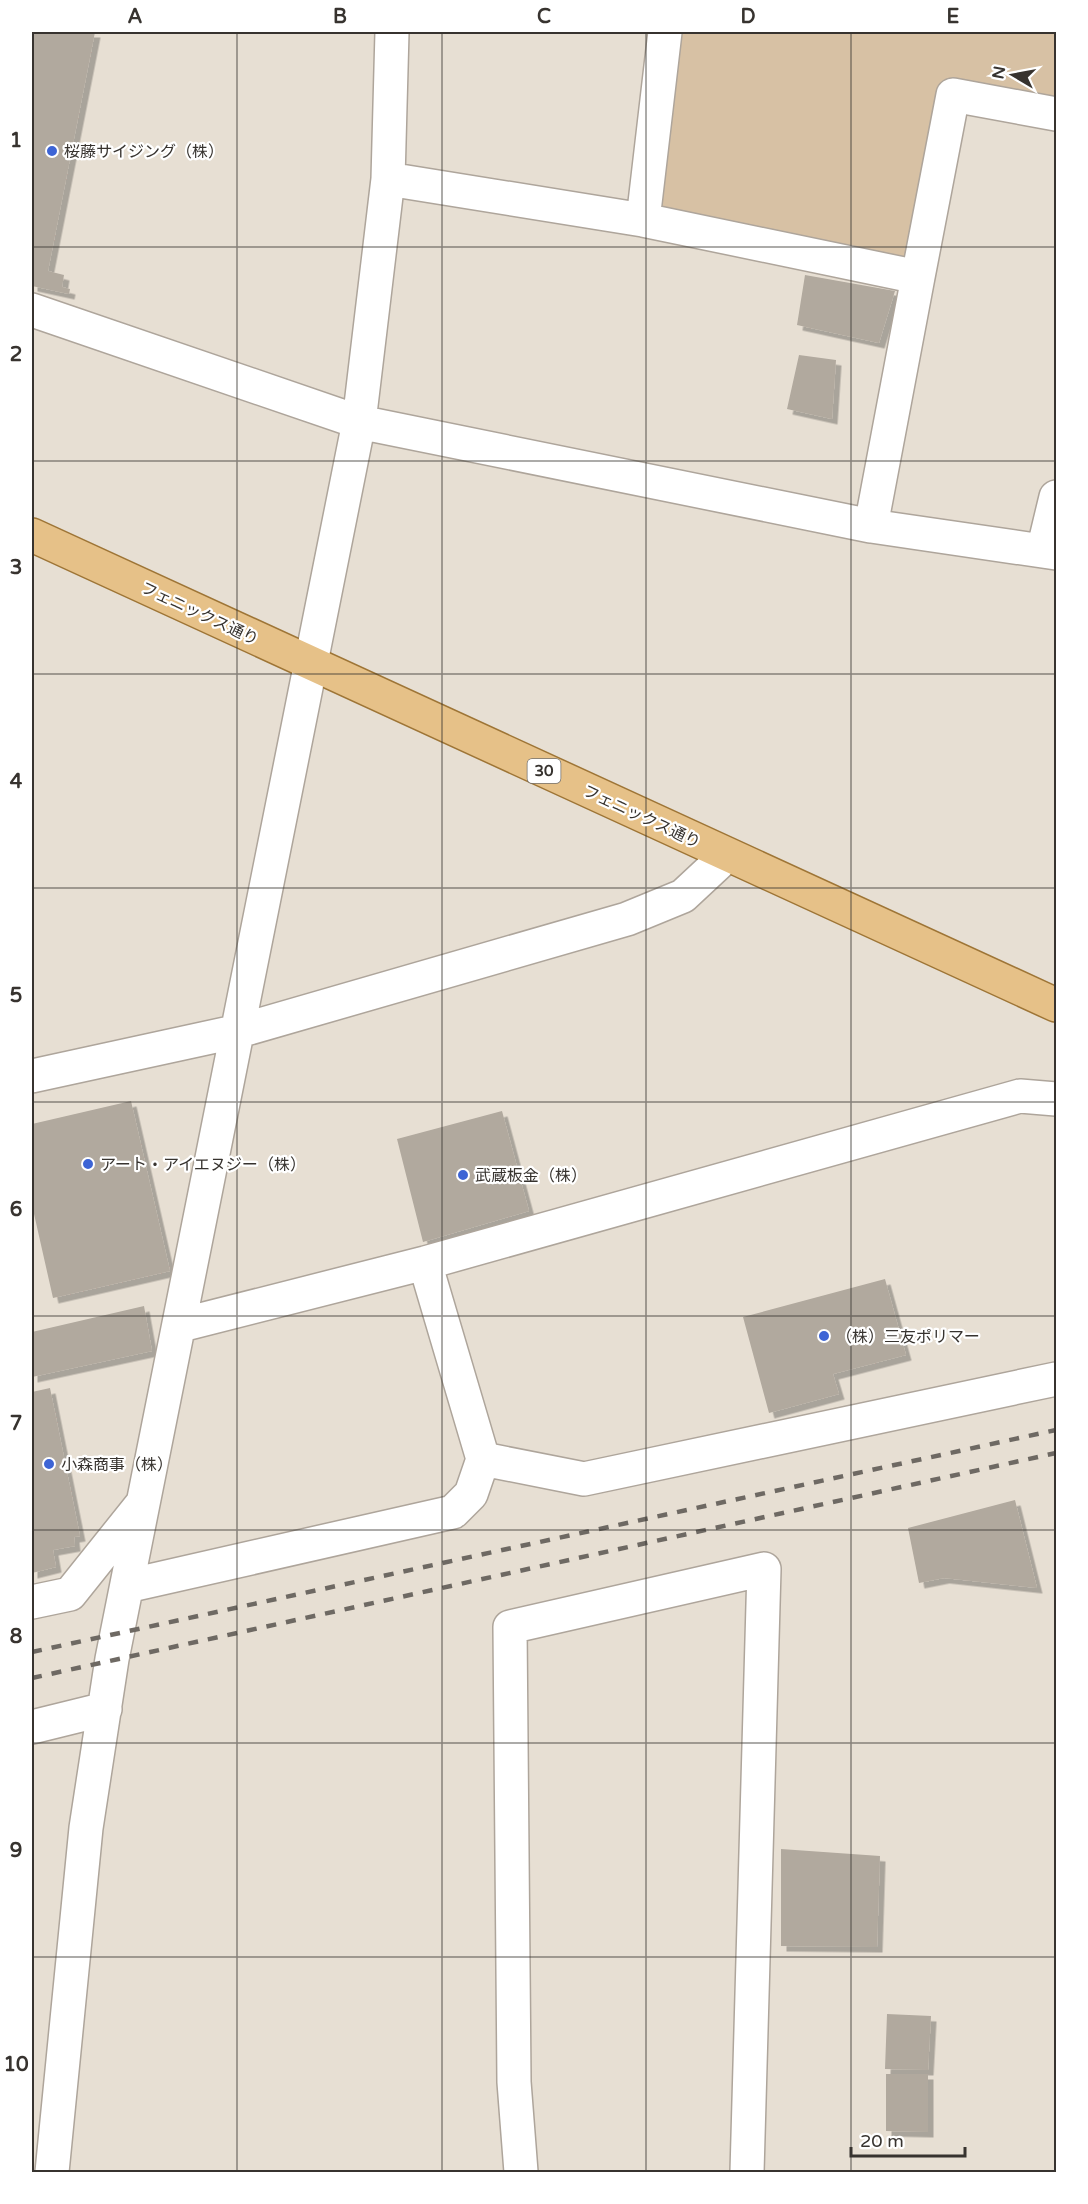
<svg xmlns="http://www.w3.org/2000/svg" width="1088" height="2204" viewBox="0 0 1088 2204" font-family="'Varela Round','Noto Sans JP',sans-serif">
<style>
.green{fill:#d7c1a4}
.building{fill:#b1a99e;filter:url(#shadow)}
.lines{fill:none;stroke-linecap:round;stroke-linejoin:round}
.minor-casing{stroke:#aea59b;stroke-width:36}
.major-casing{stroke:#9e7536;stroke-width:36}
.minor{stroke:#fff;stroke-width:33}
.major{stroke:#e6c188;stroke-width:33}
.rail{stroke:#6e6963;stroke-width:4.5;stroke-dasharray:10 10;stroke-linecap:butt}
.grid{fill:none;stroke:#37332f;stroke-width:1.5;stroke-opacity:0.55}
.poi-dot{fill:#3d64d5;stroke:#fff;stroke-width:2}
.labels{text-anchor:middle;stroke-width:4.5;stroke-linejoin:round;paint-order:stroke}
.shield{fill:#fff;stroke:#73706d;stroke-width:1.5}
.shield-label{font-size:15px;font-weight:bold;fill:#37332f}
.poi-label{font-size:16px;fill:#37332f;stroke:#fff;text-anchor:start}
.street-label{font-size:16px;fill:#37332f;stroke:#fff}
.neatline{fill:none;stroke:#37332f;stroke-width:2}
.grid-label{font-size:20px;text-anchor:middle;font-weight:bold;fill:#37332f}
</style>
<defs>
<filter id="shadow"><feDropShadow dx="5.5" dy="5.5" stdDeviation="0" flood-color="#0004"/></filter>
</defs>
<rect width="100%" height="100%" fill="#e7dfd3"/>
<path class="green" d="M665 32H1056V106L953 95 918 277 643 220Z"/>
<path class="building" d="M32 32H95L48 271 64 275 62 287 70 289 69 294 32 286Z
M805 275 895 291 879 343 797 325Z
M799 355 836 360 832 419 787 409Z
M131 1101 170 1271 53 1298 32 1205V1124Z
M502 1111 529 1211 423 1242 397 1139Z
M885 1279 906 1355 833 1374 839 1394 769 1413 743 1317Z
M144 1306 152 1351 32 1377V1332Z
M50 1388 80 1536 74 1537 75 1546 53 1550 56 1567 32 1573V1392Z
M1015 1500 1037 1588 944 1578 919 1583 908 1528Z
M781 1849 880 1856 877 1947 781 1946Z
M887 2014 931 2016 928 2070 885 2069Z
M886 2074H928V2132L886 2131Z"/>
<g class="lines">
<defs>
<path id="minor" d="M388 179 643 220 918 277 953 95 1056 114
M643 220 665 32
M32 310 359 422 871 526 1056 553
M871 526 918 277
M1043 551 1056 497
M32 1076 239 1031 627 919 683 896 727 855
M425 1263 483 1459 584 1479 1056 1379
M181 1325 425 1263 1020 1096 1056 1099
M127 1586 453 1512 471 1494 483 1459
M32 1602 70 1594 142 1504
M32 1727 105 1709
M52 2172 86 1828 112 1659 359 422 388 179 392 32
M521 2172 514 2082 510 1627 764 1569 747 2172"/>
<path id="major" d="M32 535 1056 1005"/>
</defs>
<use href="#minor" class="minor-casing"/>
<use href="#major" class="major-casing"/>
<use href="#minor" class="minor"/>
<use href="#major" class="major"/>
<path class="rail" d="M32 1652 1056 1430
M32 1678 1056 1453"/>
</g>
<path class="grid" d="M237 32V2172M442 32V2172M646 32V2172M851 32V2172M32 247H1056M32 461H1056M32 674H1056M32 888H1056M32 1102H1056M32 1316H1056M32 1530H1056M32 1743H1056M32 1957H1056"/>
<g class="poi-dot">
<circle cx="52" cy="151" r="6"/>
<circle cx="88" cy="1164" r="6"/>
<circle cx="463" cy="1175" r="6"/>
<circle cx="824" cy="1336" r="6"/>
<circle cx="49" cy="1464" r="6"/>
</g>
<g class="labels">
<rect class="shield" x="527.5" y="759" width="33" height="24" rx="4.5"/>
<g class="shield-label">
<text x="544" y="776">30</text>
</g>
<g class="poi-label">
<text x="64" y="157">桜藤サイジング（株）</text>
<text x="100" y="1170">アート・アイエヌジー（株）</text>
<text x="475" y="1181">武蔵板金（株）</text>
<text x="836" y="1342">（株）三友ポリマー</text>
<text x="61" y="1470">小森商事（株）</text>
</g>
<g class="street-label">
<text transform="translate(200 613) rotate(25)" y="6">フェニックス通り</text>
<text transform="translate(642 816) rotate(25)" y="6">フェニックス通り</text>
</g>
</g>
<rect width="1088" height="2204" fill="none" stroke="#ffffff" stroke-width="66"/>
<g transform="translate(1013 75) rotate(280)" stroke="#ffffff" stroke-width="4.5" paint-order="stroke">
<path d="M0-4.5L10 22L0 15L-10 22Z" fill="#37332f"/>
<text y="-9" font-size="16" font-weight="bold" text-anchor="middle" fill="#37332f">N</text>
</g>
<path d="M851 2147v9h114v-9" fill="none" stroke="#37332f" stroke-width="3"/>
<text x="860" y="2147" font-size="18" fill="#37332f" stroke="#ffffff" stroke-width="4.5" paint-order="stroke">20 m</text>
<rect x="33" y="33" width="1022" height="2138" class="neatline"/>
<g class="grid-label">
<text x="135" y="23">A</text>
<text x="340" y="23">B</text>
<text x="544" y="23">C</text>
<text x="748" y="23">D</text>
<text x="953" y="23">E</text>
<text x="16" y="147">1</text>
<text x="16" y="361">2</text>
<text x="16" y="574">3</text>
<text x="16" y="788">4</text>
<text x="16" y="1002">5</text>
<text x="16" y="1216">6</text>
<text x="16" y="1430">7</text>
<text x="16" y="1643">8</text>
<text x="16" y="1857">9</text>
<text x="16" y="2071">10</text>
</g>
</svg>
